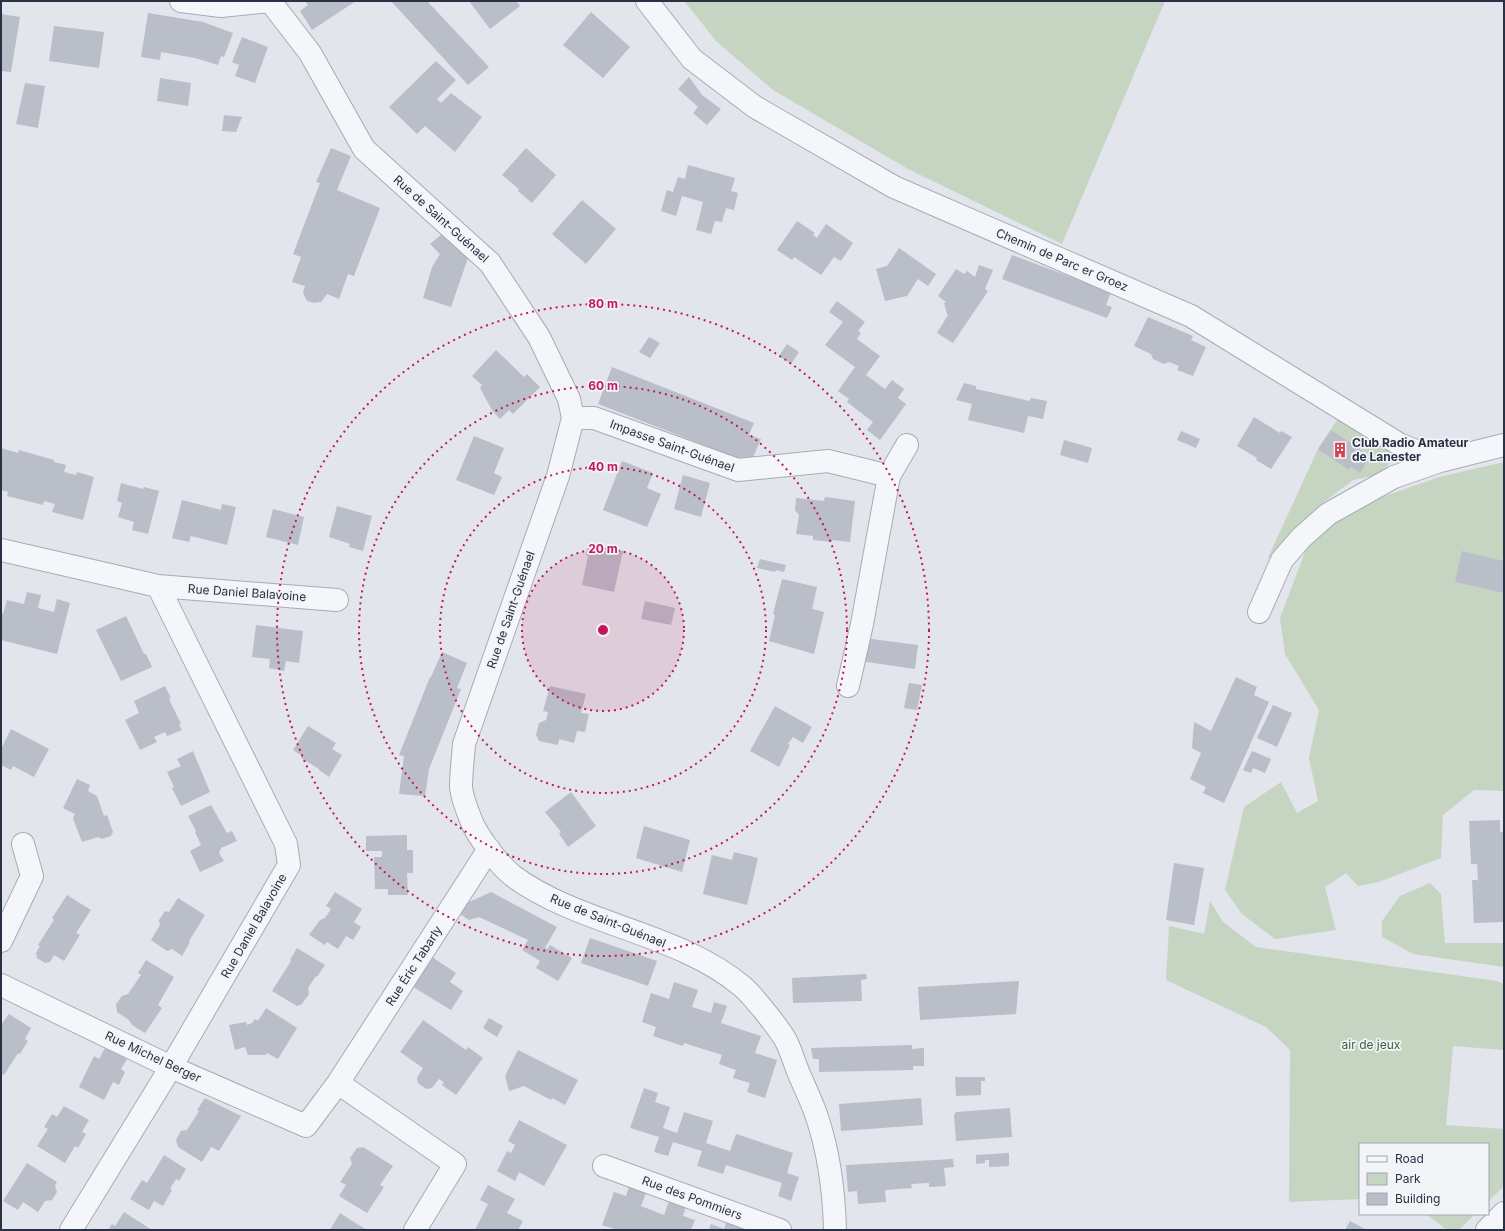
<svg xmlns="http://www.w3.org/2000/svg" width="1505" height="1231" viewBox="0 0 1505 1231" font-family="Inter,sans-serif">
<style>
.green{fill:#c6d5c2}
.building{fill:#b9bec9}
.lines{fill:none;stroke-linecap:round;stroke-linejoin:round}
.minor-casing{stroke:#a7abb6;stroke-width:24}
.minor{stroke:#f5f6f9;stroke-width:22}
.ring{fill:none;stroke:#c2185b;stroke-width:2;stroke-dasharray:2 4}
.labels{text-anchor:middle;stroke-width:3.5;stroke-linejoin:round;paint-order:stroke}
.street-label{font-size:12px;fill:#293144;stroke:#f2f4f8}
.poi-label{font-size:12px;font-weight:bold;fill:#293144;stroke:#f2f4f8;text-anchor:start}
.park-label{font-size:12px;fill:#3b6036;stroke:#f2f4f8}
.centre{fill:#c2185b;stroke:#f2f4f8;stroke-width:2}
.ring-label{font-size:12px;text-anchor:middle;font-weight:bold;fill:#c2185b;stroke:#f2f4f8;stroke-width:3.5;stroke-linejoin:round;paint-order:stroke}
</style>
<rect width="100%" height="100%" fill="#e2e5eb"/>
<path class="green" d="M684 1H1165L1062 244 908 169 773 90 717 42Z
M1341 414 1383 440 1390 452 1389 464 1377 475 1353 480 1324 502 1267 560 1318 449Z
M1504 462V791L1474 790 1443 815 1441 858 1379 882 1358 886 1346 873 1325 887 1336 930 1275 939 1242 914 1225 890 1244 807 1281 782 1297 813 1318 801 1309 758 1319 710 1285 654 1280 618 1308 544 1354 507 1439 477Z
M1430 883 1441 894 1445 943H1504V967L1413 954 1382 937V921L1400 896Z
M1210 901 1223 922 1256 947 1497 981 1504 984V1050L1453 1046 1446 1125 1504 1129V1186L1488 1202V1144H1360V1199L1289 1202 1290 1050 1266 1027 1166 980 1169 926 1204 934Z
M1426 1214H1475L1459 1230H1447Z"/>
<path class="building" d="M305 1H356L312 30 300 11 308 5Z
M391 1H427L489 67 468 85Z
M469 1H516L520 6 490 29Z
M591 12 630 47 603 78 563 45Z
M148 13 203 22 233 33 224 57 221 56 218 65 195 58 161 52 160 60 141 57Z
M1 14 20 17 11 72 1 71Z
M54 26 104 32 99 68 49 61Z
M242 37 268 47 255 83 235 76 239 65 232 62Z
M436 61 456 80 437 99 441 103 451 93 482 117 455 152 425 126 417 134 389 107Z
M689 77 702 95 721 109 707 125 693 113 698 107 678 89Z
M160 78 191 83 188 106 157 101Z
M25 83 45 86 38 128 16 124Z
M224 115 242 117 236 132 222 131Z
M331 148 351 156 337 190 380 208 354 276 348 274 339 299 327 294 321 302 314 303 307 301 303 293 305 286 292 282 301 257 293 254 320 183 316 182Z
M526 148 556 175 532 203 518 191 519 189 502 175Z
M688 165 735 178 731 191 738 193 734 210 726 208 722 222 715 221 711 234 696 230 703 202 682 196 676 216 661 211 667 190 673 192 678 177 685 179Z
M582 200 616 229 586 264 552 234Z
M797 221 815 233 813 235 817 238 826 224 853 243 841 261 834 257 821 275 794 257 792 260 777 250Z
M443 233 469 255 451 307 423 298 432 267 440 254 430 244Z
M899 248 936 274 928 286 918 279 907 296 885 301 876 269 887 266Z
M1012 255 1111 292 1106 305 1112 307 1107 318 1002 279Z
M979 265 993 270 985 289 988 291 953 343 937 333 948 315 947 314 944 303 946 302 938 296 956 269 964 274 967 271 975 277Z
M837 301 865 322 858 331 861 333 857 339 880 356 866 375 885 389 892 380 904 389 898 398 906 404 880 440 867 430 873 422 847 402 849 399 838 391 855 367 825 345 843 322 829 312Z
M1148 317 1193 336 1191 340 1206 347 1193 376 1177 370 1179 366 1169 362 1164 364 1153 359 1151 354 1134 346Z
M649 337 660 343 650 358 639 352Z
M787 344 799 352 791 364 779 356Z
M496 350 524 377 527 374 540 387 513 414 509 410 500 419 492 410 480 388 482 385 472 376Z
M612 367 754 423 749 435 761 439 753 457 737 458 598 404Z
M964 383 976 386V389L1030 401 1031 398 1047 401 1043 419 1028 416 1024 433 968 420 972 404 956 400Z
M1254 417 1280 433 1281 431 1292 437 1271 469 1256 460 1257 458 1237 446Z
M1331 430 1362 451 1360 455 1368 460 1360 473 1351 467 1349 470 1318 449Z
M1181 431 1200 439 1196 448 1177 440Z
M474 436 504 448 494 473 502 477 494 495 456 480Z
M1064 440 1092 448 1088 463 1060 455Z
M1 448 18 453 19 450 54 460V462L66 465 64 472 76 475 77 472 94 477 83 520 52 512 55 504 44 501 43 505 7 496 8 492 1 490Z
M622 461 653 473 647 488 661 494 647 527 603 510Z
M683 475 710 483 701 517 674 509Z
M121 483 143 489 144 487 159 491 148 534 132 530 134 522 118 517 122 503 117 501Z
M825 497 855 501 850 542 832 540V542L813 540V536L796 534 799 515 795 510 796 498 824 501Z
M182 500 221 510 222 504 236 507 227 545 191 536 189 542 172 538Z
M337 506 372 516 363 551 349 547 350 544 329 537Z
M273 509 304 517 298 545 266 537Z
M588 543 623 551 614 592 582 585 588 556 586 555Z
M1462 551 1504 561V593L1455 582Z
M760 559 786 565 784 572 776 570 775 572 757 568Z
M782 579 817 587 812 609 824 612 814 654 769 641 775 615 773 614Z
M27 592 41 595 38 608 54 612 57 599 70 603 57 654 1 640V613L3 614 7 600 24 604Z
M645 601 675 608 671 625 641 619Z
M126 616 144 654H146L152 667 121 681 96 630Z
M256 625 303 631 299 663 286 661 284 671 269 668 270 659 252 657Z
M864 638 918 645 915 669 860 661Z
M442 652 467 663 457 688 461 689 429 769 425 796 399 794 404 756 399 755 430 677H431Z
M1236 677 1257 687 1254 695 1269 702 1224 803 1203 793 1206 787 1190 779 1201 753 1192 748 1194 722 1211 731Z
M909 683 922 685 917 710 904 708Z
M165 686 171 698 169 699 181 724 179 725 182 730 167 736 165 732 154 737 157 742 140 750 125 720 139 713 134 701Z
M550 686 586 694 581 713 589 714 585 732 577 731 574 743 559 739 558 745 539 741 536 735 539 723 546 720 548 712 543 711Z
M1273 705 1292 713 1277 747 1257 738Z
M775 706 812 727 803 743 793 737 788 744 790 745 779 767 750 751Z
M308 726 336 743 332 749 342 755 329 777 319 770V769L301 758 302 756 293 750Z
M11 729 49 749 34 777 13 766 11 770 1 765V749Z
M193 751 210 792 181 806 172 788 174 787 167 772 181 766 177 759Z
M1252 751 1271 759 1265 773 1253 768 1251 773 1243 770Z
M77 779 90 785 88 791 97 796 104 816 107 815 113 832 111 836 102 839 98 837 82 842 73 818 75 814 63 808Z
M571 792 596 826 568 847 559 834 561 832 545 812Z
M211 805 227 833 232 831 237 841 221 848 219 853 224 861 200 872 190 851 201 845 195 832 196 831 188 816Z
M1500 820V832H1504V922L1474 923 1472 880H1478L1477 864H1471L1469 821Z
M644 826 690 840 682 872 636 858Z
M407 835V850H413V873H407L408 895H388V889H375L374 857H382V851H366V836Z
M734 852 758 858 747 905 703 894 712 855 732 860Z
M1174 863 1204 868 1194 925 1166 920Z
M335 892 362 909 354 922 361 927 353 940 346 936 338 949 327 942 325 945 309 935 320 920 325 918 331 909 326 906Z
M491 892 557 927 545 948 547 949 550 945 572 958 558 981 536 968 540 961 522 950 528 940 479 917 469 920 460 914 467 903Z
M67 895 91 910 76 933 80 935 64 961 54 955 50 962 45 963 37 958 36 953 40 946 38 945 54 920 52 918Z
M178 898 205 915 189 941 190 942 182 956 172 949 167 951 151 940 160 925 159 920 165 911 169 912Z
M590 938 657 961 648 986 581 963Z
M297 948 325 965 317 977 316 976 308 988 309 994 302 1004 297 1006 272 991 291 961 290 960Z
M432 957 456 973 450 982 463 991 451 1010 413 987Z
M146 960 174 977 158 1005 162 1008 145 1033 132 1025 129 1020 117 1012 116 1004 122 996 128 994 141 975 138 973Z
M866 974 867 979 861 980 862 1001 793 1003 792 978Z
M1019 981 1016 1014 920 1020 918 987Z
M674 982 698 990 692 1007 711 1013 714 1002 727 1006 721 1023 761 1036 755 1053 777 1060 765 1098 747 1092 750 1083 733 1078 736 1070 719 1064 722 1055 684 1043 683 1046 653 1036 656 1027 642 1022 651 993 669 999Z
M266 1008 297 1028 278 1059 267 1053 265 1055H248L245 1047 235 1050 229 1025 246 1022 247 1025 252 1023 255 1019 258 1021Z
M9 1014 31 1028 25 1039 28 1041 20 1054 18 1053 4 1075 1 1073V1025Z
M489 1018 503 1026 497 1037 483 1028Z
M423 1020 466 1050 468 1047 483 1058 456 1095 442 1085 444 1082 439 1079 432 1088 426 1089 418 1083 417 1078 423 1068 400 1052Z
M912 1045V1049L924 1048V1066H913V1070L819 1072V1059H813L811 1048Z
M105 1048 127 1059 121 1069 125 1072 119 1085 113 1082 104 1100 79 1087 94 1056 99 1059Z
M518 1050 578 1080 565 1105 552 1098 551 1100 524 1086 509 1091 505 1076Z
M955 1077H985V1081H981V1095L956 1096Z
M644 1088 658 1093 655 1102 670 1107 663 1128 677 1133 684 1112 713 1121 706 1143 730 1151 736 1134 793 1153 787 1173 799 1177 791 1201 778 1196 782 1183 726 1165 723 1174 697 1166 702 1151 673 1142 668 1156 654 1152 659 1137 630 1128Z
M205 1098 241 1116 219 1151 211 1147 202 1162 178 1147 176 1140 181 1131 187 1130 199 1111 197 1110Z
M921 1098 923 1125 841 1131 839 1104Z
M64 1106 89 1120 82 1132 86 1134 78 1148 75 1146 65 1163 37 1146 48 1129 44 1127 52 1114 57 1117Z
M1010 1108 1012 1137 956 1141 954 1115 956 1112Z
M519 1120 567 1145 544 1186 519 1172 515 1181 497 1171 507 1151 511 1153 515 1145 508 1141Z
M363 1147 393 1166 380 1185 384 1187 367 1213 339 1196 346 1185 340 1182 352 1164 350 1158 357 1148Z
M1009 1153V1166L989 1167V1160H985V1163L976 1164V1155Z
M164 1155 186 1169 179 1181 176 1179 170 1189 172 1190 163 1206 154 1201 149 1210 130 1199 142 1180 147 1183Z
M953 1159 954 1167 944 1168 946 1186 929 1187V1183L911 1184 912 1188 885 1190 886 1202 858 1204 857 1191 848 1192 846 1165Z
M27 1163 57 1182 55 1185 57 1192 52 1200 45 1201 38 1212 23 1202 18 1210 3 1201Z
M488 1185 515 1199 507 1213 523 1221 518 1230H475L488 1204 480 1200Z
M629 1187 646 1193 641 1206 664 1215 669 1201 686 1207 683 1216 695 1220 691 1230H618L602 1225 614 1192 626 1196Z
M124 1212 152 1230H108L112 1224 115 1226Z
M340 1213 365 1229 364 1230H330Z
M727 1220 743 1225 742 1230H709L711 1224 724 1229Z
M1350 1221 1367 1230H1345Z"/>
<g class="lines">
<defs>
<path id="minor" d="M181 1 221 6 270 1 310 53 364 149 490 263 539 337 569 399 573 418 558 476 464 744C463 758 461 773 461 787 462 798 467 810 471 820 477 836 499 865 513 876 581 926 678 932 743 987 754 997 777 1026 785 1039 791 1050 794 1062 799 1074 805 1088 812 1102 817 1117 829 1153 834 1192 835 1230
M647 1 692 59 755 107 894 187 1191 316 1399 444 1440 461 1504 445
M573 418H594L738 470 828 461 889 476 862 624 848 686
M889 476 907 445
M1 550 158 586 286 844 289 865 171 1067 71 1230
M158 586 337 600
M1259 612 1282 560 1301 538 1328 514 1394 477 1440 461
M1 941 32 876 23 844
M1 985 171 1067 306 1126 338 1083 489 849
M338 1083 455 1164 415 1230
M604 1166 780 1230
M1487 1230 1504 1213"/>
</defs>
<use href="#minor" class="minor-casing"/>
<use href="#minor" class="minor"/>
</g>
<circle cx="603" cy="630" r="81" fill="#c2185b" fill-opacity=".12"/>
<g class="ring">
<circle cx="603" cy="630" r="81"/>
<circle cx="603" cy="630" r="163"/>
<circle cx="603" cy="630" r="244"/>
<circle cx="603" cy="630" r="326"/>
</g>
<defs>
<symbol id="building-bare" viewBox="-9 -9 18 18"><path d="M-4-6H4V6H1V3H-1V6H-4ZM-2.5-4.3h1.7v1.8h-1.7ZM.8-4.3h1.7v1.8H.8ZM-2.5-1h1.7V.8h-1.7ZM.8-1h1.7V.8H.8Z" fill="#d44250" stroke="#f2f4f8" stroke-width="2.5" paint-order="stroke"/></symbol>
</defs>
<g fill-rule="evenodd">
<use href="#building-bare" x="1329" y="439" width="22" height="22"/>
</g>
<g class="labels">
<g class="street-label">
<text transform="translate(441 219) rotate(42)" y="4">Rue de Saint-Guénael</text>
<text transform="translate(1062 260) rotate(23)" y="4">Chemin de Parc er Groez</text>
<text transform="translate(672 446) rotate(20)" y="4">Impasse Saint-Guénael</text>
<text transform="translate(247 593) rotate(4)" y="4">Rue Daniel Balavoine</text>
<text transform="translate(511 610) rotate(-71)" y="4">Rue de Saint-Guénael</text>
<text transform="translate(608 921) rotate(22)" y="4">Rue de Saint-Guénael</text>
<text transform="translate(254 926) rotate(-60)" y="4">Rue Daniel Balavoine</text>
<text transform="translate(414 966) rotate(-57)" y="4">Rue Éric Tabarly</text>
<text transform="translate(153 1057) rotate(25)" y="4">Rue Michel Berger</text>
<text transform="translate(692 1198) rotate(20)" y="4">Rue des Pommiers</text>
</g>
<g class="poi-label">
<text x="1352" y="447">Club Radio Amateur<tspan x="1352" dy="14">de Lanester</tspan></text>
</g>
<g class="park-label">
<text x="1371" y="1049">air de jeux</text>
</g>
</g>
<circle cx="603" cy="630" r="6" class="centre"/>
<g class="ring-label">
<text x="603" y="308">80 m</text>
<text x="603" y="390">60 m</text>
<text x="603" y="471">40 m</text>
<text x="603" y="553">20 m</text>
</g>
<rect width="1505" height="1231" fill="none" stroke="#293144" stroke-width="4"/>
<rect x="1359" y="1143" width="130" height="72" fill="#f2f4f8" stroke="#a2a6b0"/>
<rect x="1367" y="1156" width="20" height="6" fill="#f5f6f9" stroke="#a2a6b0"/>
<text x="1395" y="1163" font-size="12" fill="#293144">Road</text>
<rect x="1367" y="1173" width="20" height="12" fill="#c6d5c2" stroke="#a2a6b0"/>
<text x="1395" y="1183" font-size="12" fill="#293144">Park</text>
<rect x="1367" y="1193" width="20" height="12" fill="#b9bec9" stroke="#a2a6b0"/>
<text x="1395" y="1203" font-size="12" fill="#293144">Building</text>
</svg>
